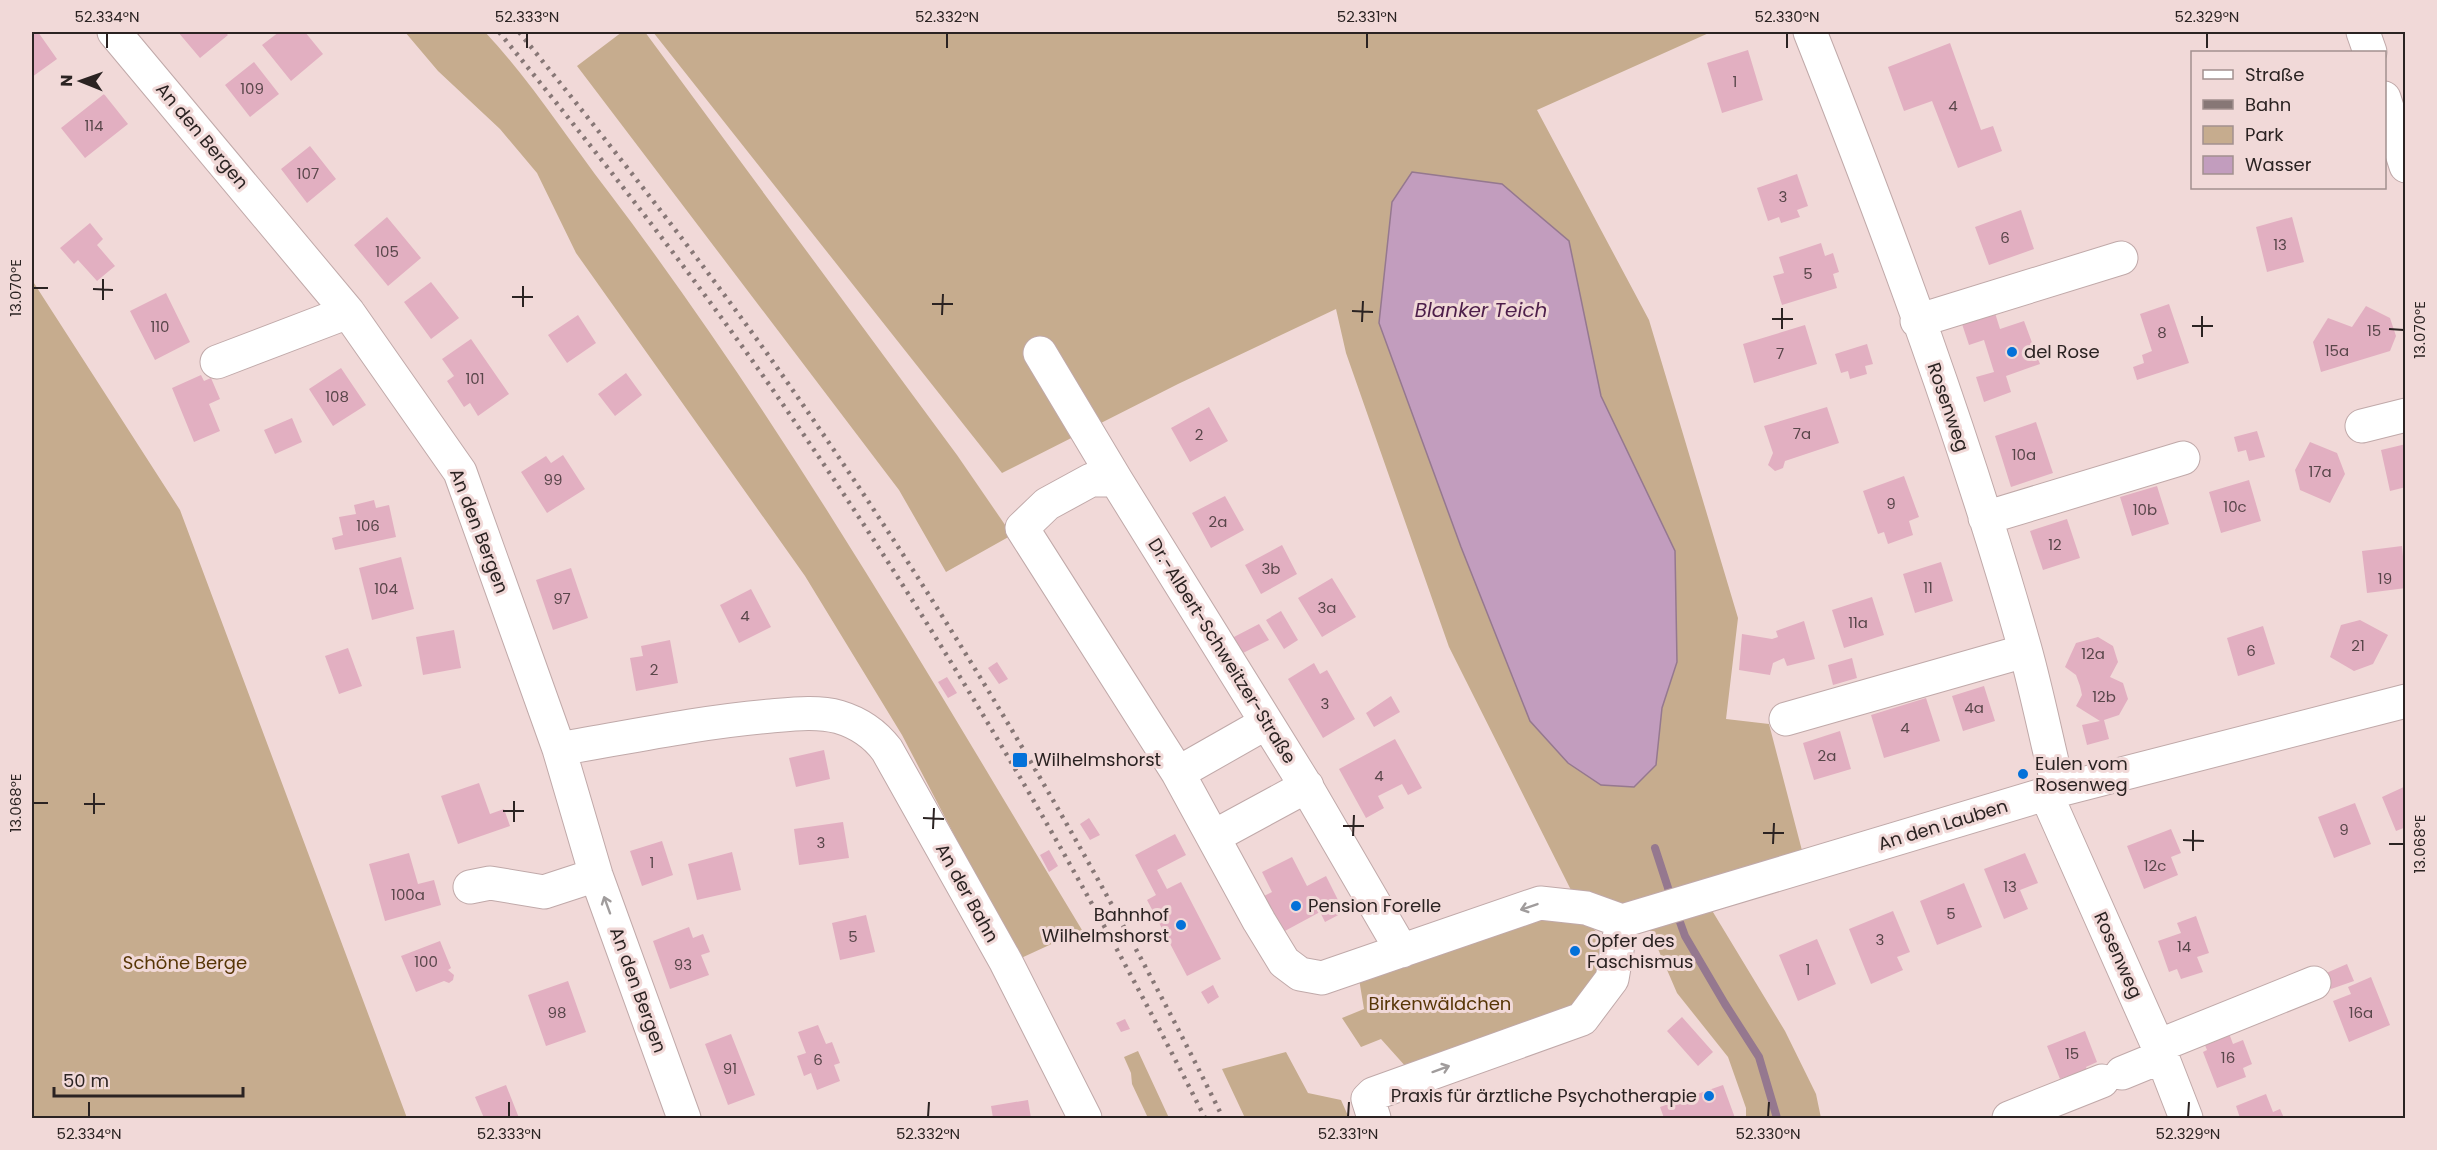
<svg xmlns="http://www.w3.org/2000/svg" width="2437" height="1150" viewBox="0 0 2437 1150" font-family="Poppins,sans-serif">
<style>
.green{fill:#c6ac8e}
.water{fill:#c29dbe;stroke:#95788f;stroke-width:1.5}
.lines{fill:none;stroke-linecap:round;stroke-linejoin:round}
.stream{stroke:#95788f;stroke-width:8}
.building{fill:#e2afc1}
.minor-casing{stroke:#c0a9a9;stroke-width:35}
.minor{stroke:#fff;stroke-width:33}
.rail{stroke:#877776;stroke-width:4.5;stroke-dasharray:3 6;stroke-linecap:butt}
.oneway{stroke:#a09c9c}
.ticks{fill:none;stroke:#2b2322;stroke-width:2}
.poi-dot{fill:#0371d9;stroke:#f1d9d8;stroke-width:2}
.labels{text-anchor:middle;stroke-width:6;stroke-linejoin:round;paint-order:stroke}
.number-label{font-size:15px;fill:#59464a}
.street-label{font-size:18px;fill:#2b2322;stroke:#f1d9d8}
.poi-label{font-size:18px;fill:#2b2322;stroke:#f1d9d8;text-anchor:start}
.park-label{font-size:18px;fill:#573606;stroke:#f1d9d8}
.water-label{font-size:20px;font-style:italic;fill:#4d1e4a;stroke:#f1d9d8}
.neatline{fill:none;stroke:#2b2322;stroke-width:2}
.ticks-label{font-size:15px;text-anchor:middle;fill:#2b2322}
</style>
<rect width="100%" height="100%" fill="#f1d9d8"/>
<path class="green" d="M405 32H485C530 80 567 138 607 190 783 422 932 681 1082 930L1019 959 902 735 805 576 576 253 537 173 500 129 438 71Z
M622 32H645L957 455 1012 535 946 572 899 490 577 66Z
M653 32H1711L1537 110 1649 320 1738 618 1726 719 1769 724 1805 862 1699 889 1785 1031 1816 1094 1821 1118H1746V1108L1728 1057 1677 993 1649 928 1576 900 1449 647 1346 353 1336 309 1178 384 1002 473Z
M32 280 180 510 407 1118H32Z
M1538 911 1578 914 1601 936 1606 961 1582 1019 1416 1078 1381 1039 1361 1047 1342 1018 1364 1009 1357 967Z
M1138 1051 1169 1118H1148L1132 1084 1131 1073 1124 1057Z
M1286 1052 1308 1093 1341 1100 1349 1118H1245L1222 1069Z"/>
<path class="water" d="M1412 172 1502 184 1569 241 1601 396 1675 551 1677 662 1662 708 1656 765 1634 787 1601 785 1568 763 1530 721 1461 547 1379 323 1392 202Z"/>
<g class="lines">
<path class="stream" d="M1655 848 1671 897
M1676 911 1685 936 1725 1004 1759 1057 1777 1118"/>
</g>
<path class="building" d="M32 32H38L57 59 32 77Z
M178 32H225L228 35 200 58Z
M279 32H305L323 54 291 81 262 45Z
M1950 43 1981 130 1993 126 2002 151 1958 168 1932 101 1904 111 1888 67Z
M1748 50 1763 100 1722 113 1707 63Z
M254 62 279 94 250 117 225 85Z
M104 94 128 124 85 158 61 128Z
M310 146 336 179 307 203 281 169Z
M1797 174 1808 206 1797 210 1800 217 1781 223 1779 217 1768 221 1757 188Z
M2021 210 2034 249 1989 265 1975 227Z
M387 217 421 258 388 286 354 245Z
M2292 217 2304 262 2267 272 2256 227Z
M90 223 103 239 97 245 115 266 97 281 78 260 74 264 60 248Z
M1821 243 1825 256 1833 253 1839 272 1833 274 1837 288 1782 305 1773 276 1784 273 1779 257Z
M431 282 459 318 431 339 404 302Z
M166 293 190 342 155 360 130 311Z
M2169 304 2189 363 2137 380 2133 367 2144 363 2142 355 2152 351 2140 314Z
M2366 306 2390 318 2396 336 2390 351 2321 372 2313 342 2328 318 2352 327Z
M1995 313 2000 329 2024 321 2040 364 2006 376 2011 392 1984 402 1976 377 1994 372 1984 340 1969 345 1962 324Z
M578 315 596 343 567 363 548 335Z
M1805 325 1817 364 1754 383 1743 344Z
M471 339 509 394 478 416 470 403 464 407 447 381 454 376 442 359Z
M1867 344 1873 364 1865 366 1867 374 1850 379 1848 371 1841 373 1835 354Z
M341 368 366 405 333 426 309 389Z
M626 373 642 395 615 416 598 394Z
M201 375 204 381 211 378 220 399 209 404 220 431 194 442 172 388Z
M1209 407 1228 441 1190 462 1171 428Z
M1827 407 1839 443 1785 461 1783 468 1775 471 1768 465 1773 453 1764 426Z
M292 418 302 442 275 454 264 430Z
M2036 422 2053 473 2011 487 1995 436Z
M2257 431 2265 457 2249 461 2246 450 2238 452 2234 437Z
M2310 442 2337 453 2345 474 2330 503 2300 490 2295 470Z
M2406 444V487L2390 491 2381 450Z
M563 455 585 489 547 513 521 472 546 456 551 463Z
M1904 476 1919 517 1909 521 1913 535 1888 544 1884 532 1878 534 1863 491Z
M2249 480 2261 521 2221 533 2209 492Z
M2157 486 2169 524 2132 536 2120 497Z
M1225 496 1244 530 1211 548 1192 513Z
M374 500 376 508 389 505 396 537 335 550 332 538 343 535 339 517 356 514 354 505Z
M2067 519 2080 558 2043 570 2030 531Z
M1282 545 1297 574 1261 594 1245 565Z
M2402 546 2406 588 2367 593 2362 551Z
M401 557 414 609 372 620 359 568Z
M1941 562 1953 601 1915 613 1903 574Z
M571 568 588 618 553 630 536 580Z
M1332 578 1356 617 1322 637 1298 598Z
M751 589 771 627 739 643 720 605Z
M1872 597 1884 635 1844 648 1832 610Z
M1281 611 1298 640 1284 649 1266 620Z
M2360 620 2388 635 2373 664 2354 671 2330 657 2341 625Z
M1804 621 1815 659 1787 666 1784 658 1773 663 1770 675 1739 670 1742 634 1772 639 1778 637 1776 631Z
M1259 624 1269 640 1241 654 1232 638Z
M2263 626 2275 664 2238 676 2227 638Z
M454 630 461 668 423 675 416 637Z
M2098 637 2113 646 2118 662 2110 677 2123 683 2128 699 2119 715 2104 720 2109 739 2087 745 2082 725 2100 721 2076 706 2082 695 2080 686 2076 675 2065 667 2076 643Z
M670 640 678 683 636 691 630 658 643 656 641 646Z
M348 648 362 686 339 694 325 656Z
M1852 658 1857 678 1833 685 1828 665Z
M997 662 1008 679 999 684 988 668Z
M1314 663 1320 674 1327 670 1355 719 1323 738 1288 679Z
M947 677 957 693 948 698 938 682Z
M1984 686 1995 721 1963 731 1952 696Z
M1391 696 1400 712 1374 727 1366 713Z
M1926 698 1940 741 1884 758 1871 715Z
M1840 731 1851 769 1814 780 1803 743Z
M1395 739 1422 788 1408 795 1402 784 1378 796 1384 808 1366 818 1339 769Z
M824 750 830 779 796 787 789 758Z
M479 783 490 814 504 809 510 826 458 844 441 796Z
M2406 786V827L2396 831 2382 797Z
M2355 803 2371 844 2334 858 2318 817Z
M1089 818 1100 835 1090 840 1080 824Z
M843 822 849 858 799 865 794 829Z
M2171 829 2181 853 2171 857 2178 875 2144 889 2127 846Z
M1175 834 1186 855 1157 870 1167 889 1181 882 1221 959 1187 976 1147 900 1156 895 1135 855Z
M662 841 673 875 642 886 630 851Z
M1049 850 1058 866 1049 872 1040 855Z
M732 852 741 890 697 900 688 864Z
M409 853 418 884 434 880 441 905 385 921 369 864Z
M2025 853 2038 883 2020 890 2028 909 2004 919 1984 869Z
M1292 857 1307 886 1326 876 1344 912 1325 922 1320 912 1283 932 1264 896 1272 892 1262 872Z
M1964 883 1982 927 1937 945 1920 901Z
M1893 911 1910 952 1897 957 1903 970 1871 984 1849 929Z
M866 915 875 952 840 960 832 923Z
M2196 916 2209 953 2197 957 2203 972 2181 979 2177 969 2169 972 2158 941 2181 933 2177 923Z
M689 927 693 938 703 934 710 952 701 955 709 975 670 989 653 941Z
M1817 939 1836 984 1798 1001 1779 955Z
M440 941 451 968 448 970 454 975 453 980 449 983 444 981 416 992 401 956Z
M2347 964 2354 981 2331 989 2324 974Z
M2371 977 2390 1025 2349 1042 2333 1001 2351 994 2348 987Z
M568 981 586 1032 546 1046 528 995Z
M1213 985 1219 997 1208 1004 1201 992Z
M1682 1017 1713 1052 1698 1066 1667 1031Z
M1125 1019 1130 1029 1121 1032 1116 1023Z
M818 1025 826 1044 832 1042 840 1063 834 1065 840 1081 817 1090 811 1073 804 1076 797 1056 806 1053 798 1032Z
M2227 1028 2233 1044 2243 1040 2252 1064 2243 1068 2246 1077 2217 1088 2203 1052 2207 1050 2202 1038Z
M2085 1031 2097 1062 2086 1067 2090 1077 2071 1085 2068 1076 2060 1079 2047 1046Z
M731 1034 755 1095 728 1105 705 1044Z
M506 1085 519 1118H484L475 1097Z
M1723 1085 1735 1118H1664L1660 1107Z
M2266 1094 2273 1112 2280 1109 2284 1118H2240L2236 1106Z
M1028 1100 1031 1118H993L991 1106Z"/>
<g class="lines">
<defs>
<path id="minor" d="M114 32 348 312 460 472 559 749 596 875 684 1118
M1810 32C1890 234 1966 440 2025 649 2038 696 2047 743 2059 790
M2363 32 2370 52
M2384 98 2406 166
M1917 321 2121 258
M1040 353 1116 480 1306 786 1402 951
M217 362 348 312
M2362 426 2406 415
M1116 480H1091L1047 504 1022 528 1178 773 1259 921 1284 962 1300 974 1322 978 1540 903 1586 908 1622 921
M1985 518 2183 458
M1786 719 2025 651
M559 749C629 737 700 722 771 716 793 714 818 711 839 717 859 723 875 734 887 750L1006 962 1085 1118
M1178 773 1266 723
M2046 794 2158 1046 2186 1118
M1213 837 1307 786
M470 887 490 883 544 892 596 875
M1622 921 2059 790 2406 701
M2158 1046 2314 983
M2122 1073 2161 1057
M1374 1118 1368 1099 1373 1094 1582 1019 1612 979 1622 921
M2009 1118 2102 1081"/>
</defs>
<use href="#minor" class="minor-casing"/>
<use href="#minor" class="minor"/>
<path class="rail" d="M499 32C587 140 673 249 754 363 923 603 1073 856 1205 1118
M519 32C604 137 687 242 766 352 938 595 1091 851 1223 1118"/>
</g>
<defs><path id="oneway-shaft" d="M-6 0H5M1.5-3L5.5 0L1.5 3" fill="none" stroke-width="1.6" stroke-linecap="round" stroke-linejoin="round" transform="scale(1.5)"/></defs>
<g class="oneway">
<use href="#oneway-shaft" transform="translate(607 905) rotate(-110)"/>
<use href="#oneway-shaft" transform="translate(1529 907) rotate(161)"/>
<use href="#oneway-shaft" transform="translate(1441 1069) rotate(-20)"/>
</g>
<path class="ticks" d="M107 48V33M527 48V33M947 48V33M1367 48V33M1787 48V33M2207 48V33M33 288H48M93 289 113 290M512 297H533M103 300V279M932 304H953M523 307V286M1352 311 1373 312M942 315 943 294M1772 319H1793M1362 322 1363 301M2192 326H2213M1782 329V308M2389 329 2404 330M2202 337V316M33 803H48M84 804H105M503 811H524M94 814V793M923 818 944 819M514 822V801M1343 826H1364M933 829 934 808M1763 833H1784M1353 836 1354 815M2183 840 2204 841M1773 844 1774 823M2389 844H2404M2193 851V830M89 1117V1102M509 1117V1102M928 1117 929 1102M1348 1117 1349 1102M1768 1117 1769 1102M2188 1117 2189 1102"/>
<g class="poi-dot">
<circle cx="2012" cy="352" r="6"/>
<rect x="1012" y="752" width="16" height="16" rx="3"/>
<circle cx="2023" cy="774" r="6"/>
<circle cx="1296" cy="906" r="6"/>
<circle cx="1181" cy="925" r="6"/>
<circle cx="1575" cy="951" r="6"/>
<circle cx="1709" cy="1096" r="6"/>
</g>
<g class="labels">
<g class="number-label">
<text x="1735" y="87">1</text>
<text x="252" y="94">109</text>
<text x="1953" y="111">4</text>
<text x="94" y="131">114</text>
<text x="308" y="179">107</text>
<text x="1783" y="202">3</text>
<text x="2005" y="243">6</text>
<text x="2280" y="250">13</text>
<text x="387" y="257">105</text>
<text x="1808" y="279">5</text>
<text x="160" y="332">110</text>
<text x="2374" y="336">15</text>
<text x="2162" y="338">8</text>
<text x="2337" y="356">15a</text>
<text x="1780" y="359">7</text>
<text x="475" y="384">101</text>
<text x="337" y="402">108</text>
<text x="1802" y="439">7a</text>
<text x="1199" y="440">2</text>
<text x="2024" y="460">10a</text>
<text x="2320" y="477">17a</text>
<text x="553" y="485">99</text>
<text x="1891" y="509">9</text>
<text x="2235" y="512">10c</text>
<text x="2145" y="515">10b</text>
<text x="1218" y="527">2a</text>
<text x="368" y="531">106</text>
<text x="2055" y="550">12</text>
<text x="1271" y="574">3b</text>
<text x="2385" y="584">19</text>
<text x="1928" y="593">11</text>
<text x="386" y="594">104</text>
<text x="562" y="604">97</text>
<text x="1327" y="613">3a</text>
<text x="745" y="621">4</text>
<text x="1858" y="628">11a</text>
<text x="2358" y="651">21</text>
<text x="2251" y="656">6</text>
<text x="2093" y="659">12a</text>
<text x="654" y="675">2</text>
<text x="2104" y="702">12b</text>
<text x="1325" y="709">3</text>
<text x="1974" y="713">4a</text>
<text x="1905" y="733">4</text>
<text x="1827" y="761">2a</text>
<text x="1379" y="781">4</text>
<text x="2344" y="835">9</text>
<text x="821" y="848">3</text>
<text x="652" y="868">1</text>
<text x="2155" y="871">12c</text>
<text x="2010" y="892">13</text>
<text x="408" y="900">100a</text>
<text x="1951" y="919">5</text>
<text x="853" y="942">5</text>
<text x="1880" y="945">3</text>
<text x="2184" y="952">14</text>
<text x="426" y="967">100</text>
<text x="683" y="970">93</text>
<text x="1808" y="975">1</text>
<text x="557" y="1018">98</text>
<text x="2361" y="1018">16a</text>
<text x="2072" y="1059">15</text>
<text x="2228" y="1063">16</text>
<text x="818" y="1065">6</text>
<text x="730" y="1074">91</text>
</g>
<g class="street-label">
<text transform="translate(202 136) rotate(50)" y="6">An den Bergen</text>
<text transform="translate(1948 407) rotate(71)" y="6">Rosenweg</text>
<text transform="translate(479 531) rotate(69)" y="6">An den Bergen</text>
<text transform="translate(1222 651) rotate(58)" y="6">Dr.-Albert-Schweitzer-Straße</text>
<text transform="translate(1943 825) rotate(-17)" y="6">An den Lauben</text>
<text transform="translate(967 893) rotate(61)" y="6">An der Bahn</text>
<text transform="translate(2118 955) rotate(66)" y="6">Rosenweg</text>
<text transform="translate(638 990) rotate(70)" y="6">An den Bergen</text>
</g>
<g class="poi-label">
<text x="2024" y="358">del Rose</text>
<text x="1034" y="766">Wilhelmshorst</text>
<text x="2035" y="770">Eulen vom<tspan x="2035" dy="21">Rosenweg</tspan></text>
<text x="1308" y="912">Pension Forelle</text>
<text x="1169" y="921" text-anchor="end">Bahnhof<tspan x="1169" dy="21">Wilhelmshorst</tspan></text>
<text x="1587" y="947">Opfer des<tspan x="1587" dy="21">Faschismus</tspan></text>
<text x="1697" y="1102" text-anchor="end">Praxis für ärztliche Psychotherapie</text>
</g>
<g class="park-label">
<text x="185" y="969">Schöne Berge</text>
<text x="1440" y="1010">Birkenwäldchen</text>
</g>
<g class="water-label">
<text x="1481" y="317">Blanker Teich</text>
</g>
</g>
<rect width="2437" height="1150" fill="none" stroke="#f1d9d8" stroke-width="66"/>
<rect x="2191" y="51" width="195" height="138" fill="#f1d9d8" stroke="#a2908f" stroke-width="1.5"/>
<rect x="2203" y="70" width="30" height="9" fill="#ffffff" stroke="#a2908f" stroke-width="1.5"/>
<text x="2245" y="81" font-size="18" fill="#2b2322">Straße</text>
<rect x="2203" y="100" width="30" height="9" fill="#877776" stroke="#a2908f" stroke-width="1.5"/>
<text x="2245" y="111" font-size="18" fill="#2b2322">Bahn</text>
<rect x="2203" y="126" width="30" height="18" fill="#c6ac8e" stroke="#a2908f" stroke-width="1.5"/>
<text x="2245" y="141" font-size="18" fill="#2b2322">Park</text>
<rect x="2203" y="156" width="30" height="18" fill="#c29dbe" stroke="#a2908f" stroke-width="1.5"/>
<text x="2245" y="171" font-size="18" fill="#2b2322">Wasser</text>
<g transform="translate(81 81) rotate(271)" stroke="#f1d9d8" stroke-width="4.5" paint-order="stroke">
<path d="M0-4.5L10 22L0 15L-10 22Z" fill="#2b2322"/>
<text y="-9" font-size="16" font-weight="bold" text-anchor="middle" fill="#2b2322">N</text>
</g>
<path d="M54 1087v9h189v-9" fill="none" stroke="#2b2322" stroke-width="3"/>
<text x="63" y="1087" font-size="18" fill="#2b2322" stroke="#f1d9d8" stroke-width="4.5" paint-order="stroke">50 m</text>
<rect x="33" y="33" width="2371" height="1084" class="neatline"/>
<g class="ticks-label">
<text x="107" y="22">52.334°N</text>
<text x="527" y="22">52.333°N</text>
<text x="947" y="22">52.332°N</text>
<text x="1367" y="22">52.331°N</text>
<text x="1787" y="22">52.330°N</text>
<text x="2207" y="22">52.329°N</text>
<text transform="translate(16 288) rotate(-90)" y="5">13.070°E</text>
<text transform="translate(2420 330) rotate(-90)" y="5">13.070°E</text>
<text transform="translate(16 803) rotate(-90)" y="5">13.068°E</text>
<text transform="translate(2420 844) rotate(-90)" y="5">13.068°E</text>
<text x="89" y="1139">52.334°N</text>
<text x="509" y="1139">52.333°N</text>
<text x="928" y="1139">52.332°N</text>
<text x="1348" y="1139">52.331°N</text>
<text x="1768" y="1139">52.330°N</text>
<text x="2188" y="1139">52.329°N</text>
</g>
</svg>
